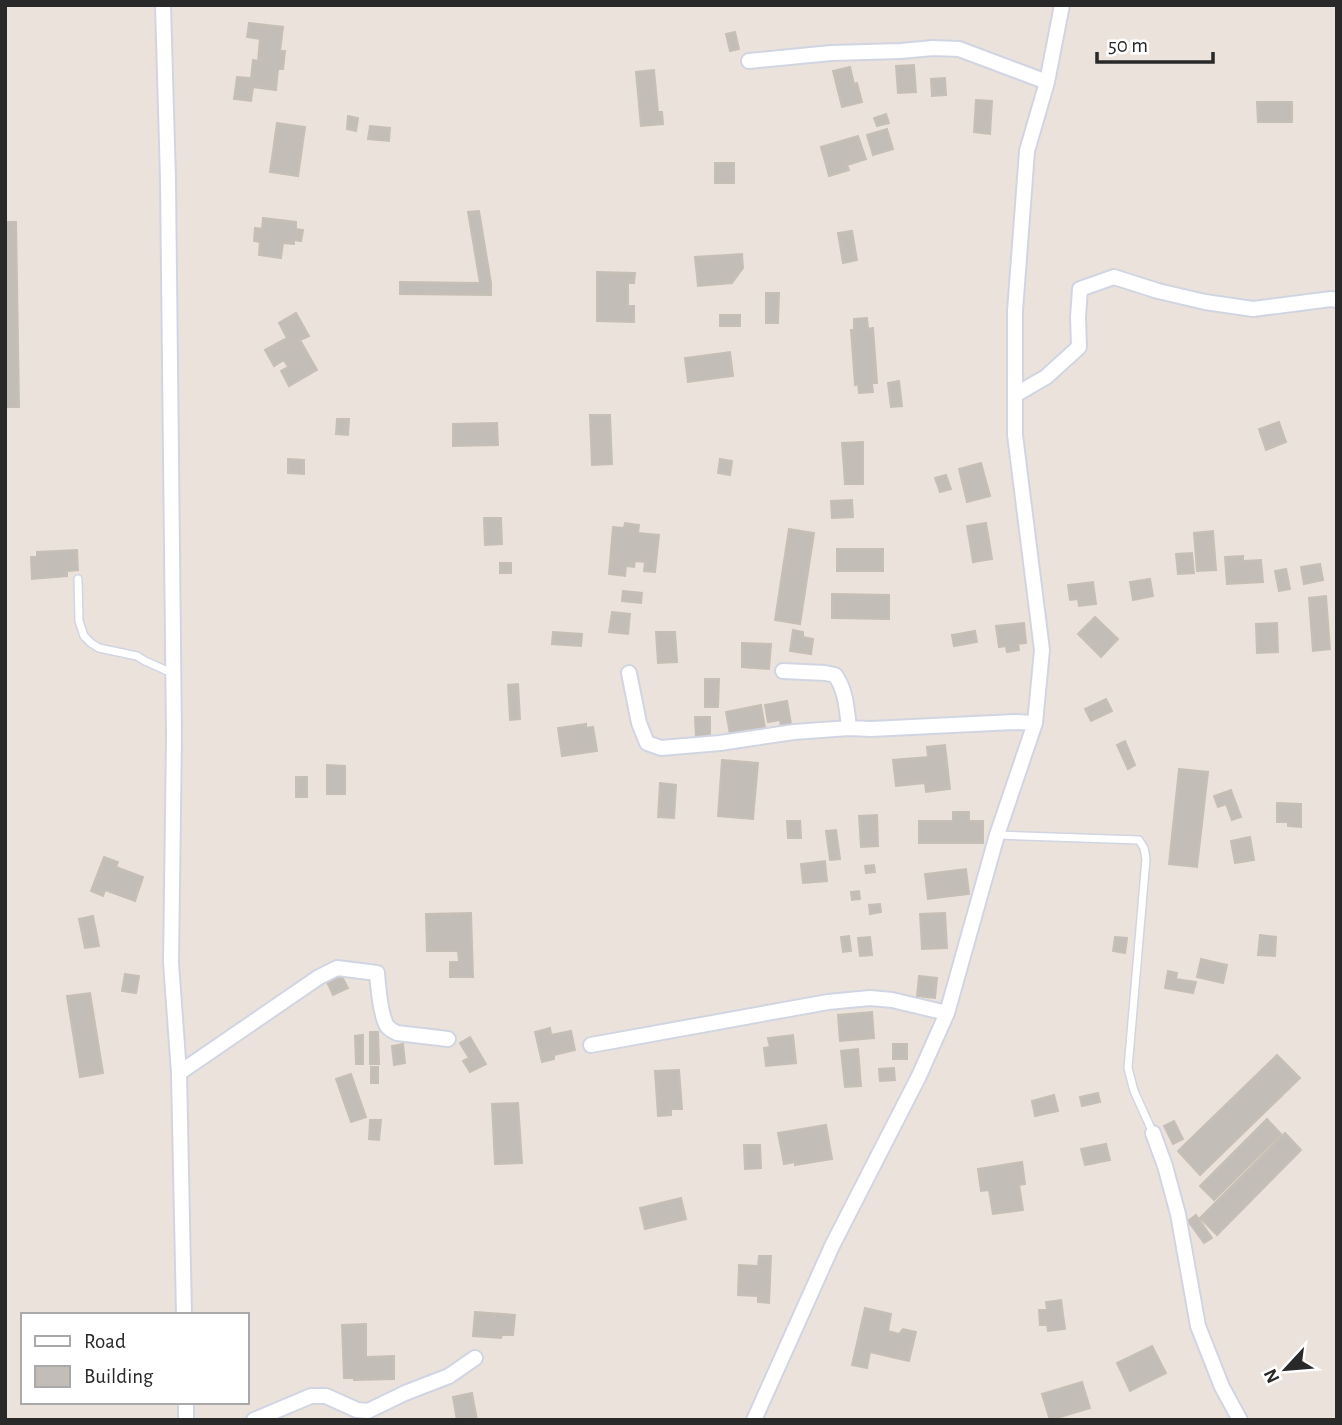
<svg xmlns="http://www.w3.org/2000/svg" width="1342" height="1425" viewBox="0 0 1342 1425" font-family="'Alegreya Sans',sans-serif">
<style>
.building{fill:#c3bdb8;stroke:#c6bfb5;stroke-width:2}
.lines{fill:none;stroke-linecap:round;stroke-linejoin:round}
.lane-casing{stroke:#d1d5e2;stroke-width:10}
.street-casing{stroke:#d1d5e2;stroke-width:18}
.lane{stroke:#fff;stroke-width:7}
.street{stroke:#fff;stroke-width:14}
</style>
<rect width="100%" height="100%" fill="#ebe3db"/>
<path class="building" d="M249 23 283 27 280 51H285L283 69H278L276 90 253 87 251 101 234 99 237 77 251 78 253 60 258 61 260 39 247 37Z
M735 32 739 49 730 51 726 34Z
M914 65 916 92 898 93 896 66Z
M850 67 854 84 857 83 862 102 842 107 833 71Z
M654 70 658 112H662L663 124 641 126 636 72Z
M945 78 946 95 932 96 931 79Z
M976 100 992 101 990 134 974 132Z
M1257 102H1292V122H1258Z
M886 114 889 123 877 126 874 118Z
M348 116 358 118 356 131 347 129Z
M277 123 305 127 298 176 270 172Z
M370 126 390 128 389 141 368 139Z
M887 129 893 149 873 155 867 135Z
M858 136 866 159 847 165 849 170 829 176 821 147Z
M715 163H734V183H715Z
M479 211 491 283V295L400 294V282L480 283 468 212Z
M263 218 296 222V229L303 230 301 241 294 240V244L283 243 281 258 259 255 260 242 254 241 255 228 262 229Z
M5 222H16L19 407H5Z
M852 231 857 260 843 263 838 233Z
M742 254 743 268 732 283 698 286 695 257Z
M597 272 635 273 634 283H628V306H634V322L597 321Z
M766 293H779L778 323H766Z
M296 313 309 336 300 340 317 370 289 386 281 371 288 367 284 360 274 366 265 350 287 338 279 323Z
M720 315H740V326H720Z
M867 318 868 329 873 328 877 383H872L873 392 859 393 858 384 855 385 851 330H854V319Z
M730 352 733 376 688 382 685 358Z
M899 381 902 406 891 407 888 383Z
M590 415H610L612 464 592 465Z
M337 419H349L348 435 336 434Z
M1279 422 1286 442 1266 450 1259 429Z
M497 423 498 445 453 446V424Z
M863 442V484H845L842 443Z
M288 459 304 460V474L288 473Z
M720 459 732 461 730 475 718 473Z
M981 463 990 496 967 502 959 469Z
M946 475 951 489 940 492 935 478Z
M852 500 853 517 832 518 831 501Z
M484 518H501L502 544 485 545Z
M625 523 639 525 638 533 659 535 655 572 644 571 645 562 635 561 634 567 626 566 625 576 609 574 613 527 624 528Z
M986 523 992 559 973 562 967 526Z
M789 529 814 533 800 624 775 620Z
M1213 531 1216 570 1197 571 1194 533Z
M837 549H883V571H837Z
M77 550 78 570 67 571V576L32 579 31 557H37V552Z
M1192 553 1194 573 1178 574 1176 554Z
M1243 556V561L1261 560 1263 582 1227 584 1225 557Z
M500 563H511V573H500Z
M1320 564 1323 580 1304 584 1301 567Z
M1286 569 1290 589 1279 591 1275 571Z
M1150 579 1153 596 1133 600 1130 582Z
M1093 582 1096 604 1079 606 1078 599 1070 600 1068 585Z
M623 591 642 593 641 603 622 601Z
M832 594 889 595V619L832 618Z
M1326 596 1330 649 1313 651 1309 598Z
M612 612 630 614 628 634 609 632Z
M1095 617 1118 639 1101 657 1078 634Z
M1024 623 1026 643 1018 644 1019 650 1007 652 1006 646 999 647 996 626Z
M1277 623 1278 652 1257 653 1256 624Z
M793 630 803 632V637L813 639 811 654 790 651Z
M975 631 977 642 954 646 952 635Z
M553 632 582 634 581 646 552 644Z
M656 632H675L677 662 658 663Z
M742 643 771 644 769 669 742 667Z
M705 679H719L718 707H705Z
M518 684 520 719 510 720 508 685Z
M1106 699 1112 711 1091 721 1085 709Z
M787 701 791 724 781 726 780 720 768 722 765 705Z
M761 705 765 728 730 734 726 712Z
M695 717H710V738H696Z
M586 724V728L593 727 597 751 562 756 558 728Z
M1125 741 1135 765 1128 769 1117 745Z
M945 745 950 789 926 792 925 783 896 786 893 760 928 757 927 747Z
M722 760 758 763 753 819 718 816Z
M327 765 345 766V794H327Z
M1179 769 1208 772 1197 867 1169 864Z
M296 777H307V797H296Z
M660 783 676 785 674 818 658 817Z
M1231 790 1241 817 1232 820 1226 804 1218 807 1214 796Z
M1277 803 1301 804V827L1288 826V822H1277Z
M953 812H969V821H983V843H919V821H953Z
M877 815 878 846 861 847 859 816Z
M787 821H800L801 838H788Z
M836 830 840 859 830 860 826 831Z
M1250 837 1254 860 1235 863 1231 841Z
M104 857 118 862 116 867 143 877 135 901 105 890 103 896 91 891Z
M825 861 827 881 803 883 801 864Z
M874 865 875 872 866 873 865 866Z
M966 869 969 894 928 899 925 874Z
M859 891 860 899 852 900 851 892Z
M880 904 881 912 870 914 869 905Z
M471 913 473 977H450V962H459L458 951H427L426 914Z
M945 913 947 948 922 949 920 914Z
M93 916 99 946 85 948 79 919Z
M1260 935 1276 937 1275 956 1258 955Z
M849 936 851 951 843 952 841 937Z
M870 937 872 955 860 956 858 938Z
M1115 937 1127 938 1125 953 1113 951Z
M1201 959 1227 965 1223 983 1197 977Z
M1168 971 1177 973 1176 979 1196 982 1193 993 1165 988Z
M125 974 139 976 136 993 122 991Z
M341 975 348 988 333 995 327 982Z
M919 976 937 978 935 998 917 996Z
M90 993 103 1073 80 1077 67 996Z
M872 1012 874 1038 840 1041 838 1015Z
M550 1028 551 1035 571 1031 575 1050 554 1055V1059L542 1062 535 1032Z
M370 1032H378L379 1064H370Z
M363 1035V1064H356L355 1036Z
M793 1035 796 1063 766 1066 764 1048 770 1047 768 1038Z
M470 1037 486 1064 470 1072 463 1061 469 1058 460 1043Z
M403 1044 405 1063 394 1065 392 1046Z
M893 1044H907V1059H893Z
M858 1049 861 1086 845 1087 841 1051Z
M1277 1055 1300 1078 1200 1175 1178 1151Z
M371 1067H378V1083H371Z
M894 1068 895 1080 880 1081 879 1069Z
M679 1070 682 1109H671V1115L658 1116 655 1071Z
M351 1074 366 1117 351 1122 336 1079Z
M1098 1093 1100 1102 1082 1106 1080 1097Z
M1054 1095 1058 1111 1035 1116 1032 1101Z
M518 1103 522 1163 495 1164 492 1104Z
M1267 1119 1281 1134 1214 1200 1200 1186Z
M370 1120H381L379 1140 369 1139Z
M1174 1121 1183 1139 1173 1144 1164 1126Z
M826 1125 832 1159 795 1165V1162L784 1164 778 1133Z
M1285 1133 1301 1150 1217 1235 1200 1218Z
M1106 1144 1110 1160 1085 1165 1081 1149Z
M744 1145H760L761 1168 745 1169Z
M1022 1162 1025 1184 1019 1185 1023 1210 993 1214 989 1190 981 1191 978 1169Z
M681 1198 686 1219 645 1229 640 1208Z
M1196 1215 1212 1238 1204 1243 1188 1221Z
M759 1256H771L769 1303 758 1302V1296L738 1295 739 1265 758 1266Z
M1061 1300 1065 1329 1048 1331 1047 1325H1040L1039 1310H1047L1046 1302Z
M865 1308 891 1314 888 1331 899 1334 903 1329 916 1332 909 1361 870 1352 867 1368 852 1365Z
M475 1312 515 1315 513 1335H502L501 1338 473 1336Z
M366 1324V1357L394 1356V1379L354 1380V1378H344L342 1325Z
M1152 1346 1166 1373 1130 1391 1117 1363Z
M1082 1382 1090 1408 1050 1420 1042 1394Z
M472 1393 477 1420H457L453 1397Z"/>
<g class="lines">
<defs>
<path id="lane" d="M78 579 79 621 84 636 91 643 99 648 137 656 145 661 172 673
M997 835 1139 840 1144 848 1146 859 1128 1068 1134 1091 1153 1133"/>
<path id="street" d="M163 5 168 180 174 736 171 963 179 1073 184 1315
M749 61 831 53 901 51 933 48 959 49 1047 82
M1015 395 1046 377 1079 347 1078 317 1080 289 1114 277 1158 291 1205 302 1253 309 1331 299 1337 300
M783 671 825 673 835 675C846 690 847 710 849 728
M629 673 639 723 647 743 661 748 720 743 794 732 849 728 871 729 1014 722 1035 723
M591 1045 828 1002 870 998 892 1000 947 1013
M179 1073 319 977 337 968 377 973C378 986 381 1016 387 1026 389 1029 395 1032 397 1033L448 1039
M1153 1133 1165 1166 1178 1214 1198 1326 1222 1387 1240 1420
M186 1402V1420
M254 1420 311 1396H326L357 1410 368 1411 405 1393 449 1376 475 1358
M754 1420 832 1246 919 1076 947 1013 997 835 1035 723 1042 650 1015 435V311L1027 151 1047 82 1062 5"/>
</defs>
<use href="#lane" class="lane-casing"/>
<use href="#street" class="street-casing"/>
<use href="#lane" class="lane"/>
<use href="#street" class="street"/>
</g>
<rect width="1342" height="1425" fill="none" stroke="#292929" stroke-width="14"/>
<rect x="21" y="1313" width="228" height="91" fill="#ffffff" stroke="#a9a9a9" stroke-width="2"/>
<rect x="35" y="1336" width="35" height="10" fill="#ffffff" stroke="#a9a9a9" stroke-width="2"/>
<text x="84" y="1348" font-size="21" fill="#292929">Road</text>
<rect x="35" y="1366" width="35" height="21" fill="#c3bdb8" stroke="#a9a9a9" stroke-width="2"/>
<text x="84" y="1383" font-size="21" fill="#292929">Building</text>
<g transform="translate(1286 1369) rotate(244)" stroke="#ffffff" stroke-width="5" paint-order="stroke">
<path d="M0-5L12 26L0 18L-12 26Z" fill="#292929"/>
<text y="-10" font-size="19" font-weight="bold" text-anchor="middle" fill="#292929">N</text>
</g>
<path d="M1097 52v10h116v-10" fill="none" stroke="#292929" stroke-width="3.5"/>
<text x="1108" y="52" font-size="21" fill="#292929" stroke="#ffffff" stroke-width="5" paint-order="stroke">50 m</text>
</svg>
